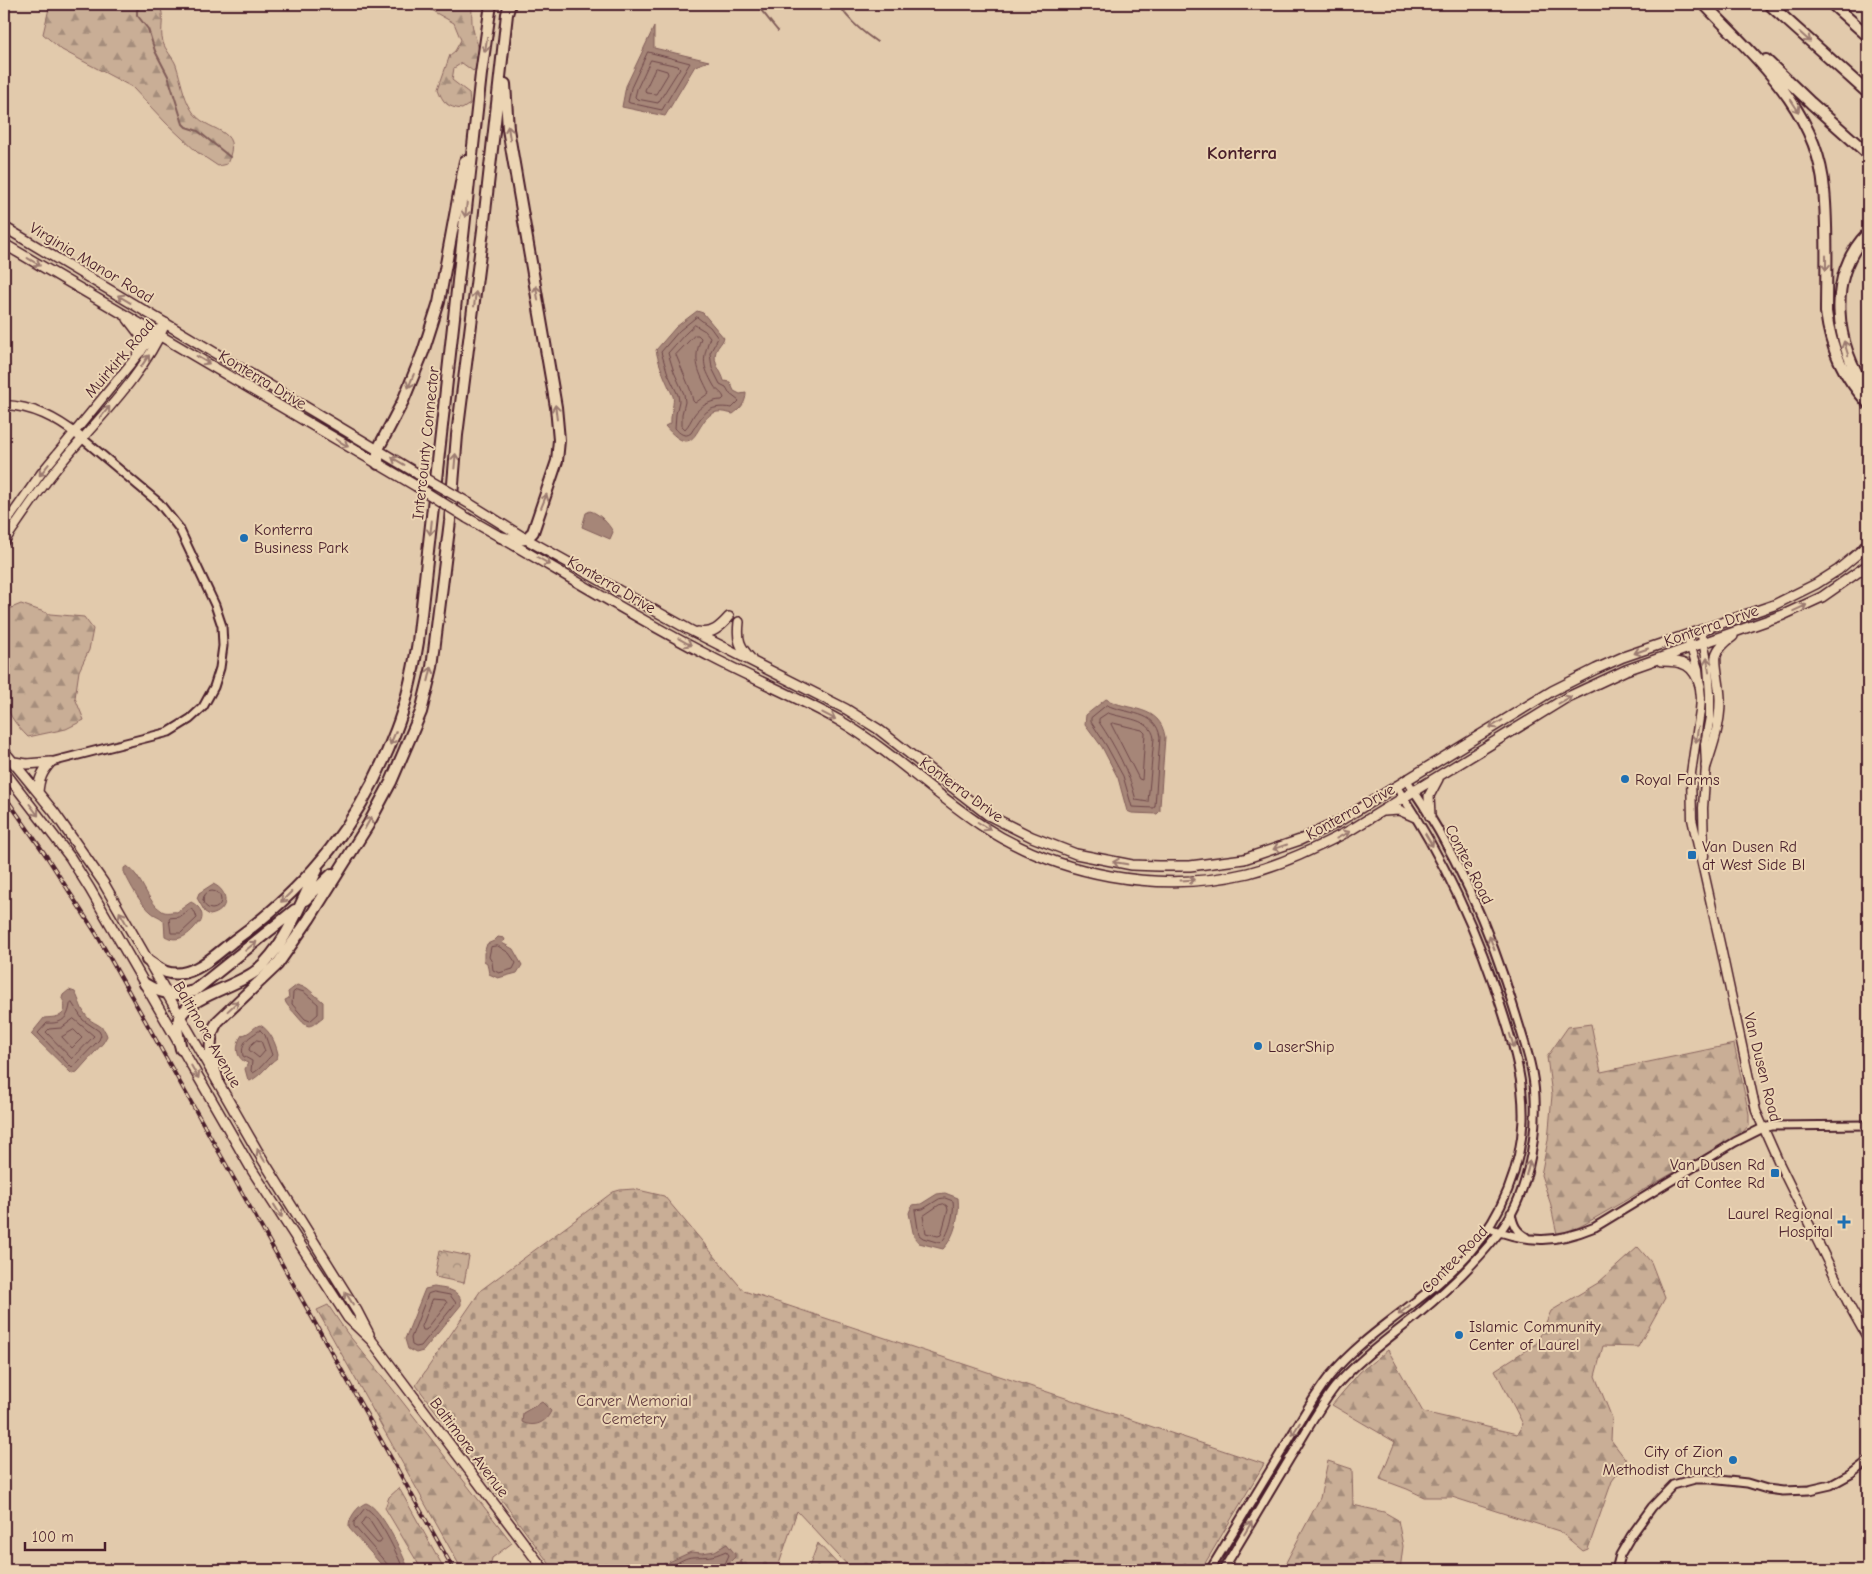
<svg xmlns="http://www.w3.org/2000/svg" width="1872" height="1574" viewBox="0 0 1872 1574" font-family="'Comic Neue',sans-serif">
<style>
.forest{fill:url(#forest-firs);stroke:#8a6660}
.cemetery{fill:url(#cemetery-stones);stroke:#8a6660}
.park{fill:url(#park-crowns);stroke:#8a6660}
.water{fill:#a68678;stroke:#815d59}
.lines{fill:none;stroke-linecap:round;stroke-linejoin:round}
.shore{stroke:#6f484a;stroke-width:1}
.stream{stroke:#815d59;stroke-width:2}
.tertiary-casing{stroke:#4a1f2b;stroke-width:11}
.secondary-casing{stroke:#4a1f2b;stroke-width:11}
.primary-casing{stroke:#4a1f2b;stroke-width:12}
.motorway-casing{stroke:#4a1f2b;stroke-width:14}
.tertiary{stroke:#ecd5b4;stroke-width:7}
.secondary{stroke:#ecd5b4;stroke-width:8}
.primary{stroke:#ecd5b4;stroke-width:9}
.motorway{stroke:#ecd5b4;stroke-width:10}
.rail-casing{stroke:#4a1f2b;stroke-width:4}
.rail{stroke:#ecd5b4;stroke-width:2;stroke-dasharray:5.5;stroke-linecap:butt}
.primary-bridge-casing{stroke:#4a1f2b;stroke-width:12;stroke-linecap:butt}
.primary-bridge{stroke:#ecd5b4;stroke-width:9}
.oneway{stroke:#9b7a70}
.poi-dot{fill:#1f6fb2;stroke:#ecd5b4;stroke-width:2}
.labels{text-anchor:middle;stroke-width:4;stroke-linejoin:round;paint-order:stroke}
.street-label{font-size:16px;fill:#4a1f2b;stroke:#ecd5b4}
.poi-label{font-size:16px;fill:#4a1f2b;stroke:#ecd5b4;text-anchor:start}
.park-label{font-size:16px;fill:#633c40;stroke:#ecd5b4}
.quarter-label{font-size:19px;font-weight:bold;fill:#4a1f2b;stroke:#ecd5b4}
</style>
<defs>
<pattern id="forest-firs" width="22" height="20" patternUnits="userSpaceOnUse" patternTransform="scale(1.25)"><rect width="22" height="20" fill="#c9ae96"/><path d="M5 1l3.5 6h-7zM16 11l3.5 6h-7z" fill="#a58d7b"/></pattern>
<pattern id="cemetery-stones" width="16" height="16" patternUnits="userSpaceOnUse" patternTransform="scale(1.25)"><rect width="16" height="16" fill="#c9ae96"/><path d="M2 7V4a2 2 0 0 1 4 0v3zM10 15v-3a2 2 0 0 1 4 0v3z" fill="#a58d7b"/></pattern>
<pattern id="park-crowns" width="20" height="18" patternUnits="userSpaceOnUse" patternTransform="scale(1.25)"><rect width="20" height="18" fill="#c9ae96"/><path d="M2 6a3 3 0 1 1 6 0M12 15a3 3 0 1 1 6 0" fill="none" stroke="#a58d7b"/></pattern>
</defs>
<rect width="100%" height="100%" fill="#e2caac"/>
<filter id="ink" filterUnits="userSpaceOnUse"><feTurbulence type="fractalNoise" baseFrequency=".02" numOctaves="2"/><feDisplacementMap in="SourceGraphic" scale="10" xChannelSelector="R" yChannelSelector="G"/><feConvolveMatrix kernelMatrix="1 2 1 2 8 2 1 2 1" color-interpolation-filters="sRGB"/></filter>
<g filter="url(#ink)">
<path class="forest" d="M50 4H159C166 16 159 30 163 42 165 50 173 57 176 65 181 80 183 96 191 109 205 135 245 124 227 164L218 166 197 152 166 123 132 87 62 50 43 34Z
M420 4H472C472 12 471 21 473 29 476 42 482 52 479 66L473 71 462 63 454 68 452 80 469 93 470 104 462 109C447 107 443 103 438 89L450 55 455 51 461 40 454 23Z
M21 604 50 614 84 617 93 629 89 650 79 671 75 698 84 720 66 729 28 737C5 714 0 699 11 667L6 652 4 650V611Z
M1591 1024 1601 1072 1734 1044 1749 1114V1125L1742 1133 1583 1225 1571 1231 1557 1234 1550 1202 1541 1175 1548 1140 1552 1095 1547 1057 1568 1027Z
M1638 1247 1651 1262 1665 1298 1638 1347 1603 1346 1595 1376 1612 1418 1611 1440 1627 1461 1612 1481 1588 1549 1583 1551 1559 1531 1452 1497H1424L1407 1489 1380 1479 1395 1442 1332 1405 1360 1372 1388 1350 1423 1412 1517 1434 1523 1424 1495 1370 1537 1343 1551 1311 1598 1283Z
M328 1305 347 1333 391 1387 512 1543 492 1558 490 1567 492 1570H462L317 1310Z
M1328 1461 1352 1469 1353 1505 1384 1512 1398 1520 1403 1546 1400 1570H1282L1320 1498Z
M399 1488 445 1570H422L385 1508 389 1497Z
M818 1543 842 1569 843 1570H808Z"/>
<path class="cemetery" d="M634 1189 664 1196 744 1291 1264 1464 1201 1570H852L797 1511 777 1570H554L416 1385 481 1290 613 1192 620 1190Z"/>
<path class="park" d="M440 1250 469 1256 464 1283 435 1277Z"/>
<path class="water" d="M654 27V48L709 61 695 66 665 116 622 107 626 86Z
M697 311 703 313 724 338C722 343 718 346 716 351 712 364 722 371 724 381L730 382 734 391 740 394 746 393C746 403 740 409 733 414 728 413 722 411 717 412 694 416 699 465 665 426L671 423C670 415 675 401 673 396 666 381 659 366 656 350L676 327Z
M590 511C599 513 609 524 613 532L610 539 582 527 586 513Z
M1106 699C1129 712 1160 704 1165 737L1160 806V811L1157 814 1132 813 1127 811 1118 778 1102 747 1085 724 1086 715Z
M127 866C143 877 146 901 162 911 167 914 172 911 177 912L191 902C200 906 205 915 200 923H198C190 934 178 944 165 936L164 921C160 916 155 916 151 912 139 902 131 886 124 872V868Z
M213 884C230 891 229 912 210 915L205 912 197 898 199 893Z
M498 937 504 938 505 940 502 943 513 949 522 965 517 973 498 978 489 974 487 963 484 961V953L487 944 494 941Z
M297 985 307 988 323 1002V1017C309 1028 309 1030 297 1016 293 1011 289 1008 286 1003L285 1000 289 998 288 992Z
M69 990 75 992C80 1001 81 1011 89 1019 96 1025 104 1025 107 1036L103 1043 77 1072 72 1074 31 1034 44 1018C54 1017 68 1018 64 1003 62 996 61 1002 63 995Z
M260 1025C270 1030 276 1044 278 1054L277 1058C267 1065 262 1075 250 1081L248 1080 245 1069 248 1063C235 1059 235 1045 242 1035 250 1034 253 1027 260 1025Z
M945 1193 958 1198C960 1214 955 1237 943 1249L919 1243 914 1237 909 1213 912 1205 921 1204 937 1194Z
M434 1287C445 1289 462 1289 461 1305L423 1351 416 1353 408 1349 405 1339 425 1289Z
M542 1402 551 1411C546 1423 534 1428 522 1422L523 1413Z
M366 1503C382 1508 403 1555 409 1570H386L349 1528C348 1519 357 1506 366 1503Z
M727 1544 735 1554V1557L730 1562V1565L734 1568 736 1567 741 1560 744 1570H667L669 1562 691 1552 702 1553 715 1551Z"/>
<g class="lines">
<path class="shore" d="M648 52 690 63 662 110 630 103 628 102 631 88Z
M651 60 678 66 680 68 658 103 637 99 635 97 637 89Z
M657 68 667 71 668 74 656 94 646 93 645 90 655 69Z
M697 317 710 327 718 338 710 353 712 368 720 384 726 387 730 394 739 401 732 408C707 404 703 414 691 433 685 438 679 433 675 428L676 414 679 401 678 395 668 374 661 352 679 331Z
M695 325 705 331 710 337C702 361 702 364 714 386 717 391 722 392 724 398L722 400C711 400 700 406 694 415 691 420 689 425 685 429L682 426V414L685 402 684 394 674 372 668 353 684 335Z
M695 335H698L701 338C692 362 699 372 709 393L695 403 693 401 690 389 676 355Z
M1107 705C1127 715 1156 710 1160 737L1155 806 1154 808 1132 807 1123 776 1106 745 1091 722V718Z
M1108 713C1124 719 1151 718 1154 738L1148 802 1136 800C1129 772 1116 747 1099 722V719Z
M1113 723 1142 730 1145 733 1142 780 1139 779 1111 724Z
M203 900a9 9 0 1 1 18 0a9 9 0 1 1-18 0Z
M191 909 195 912 197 918 181 933H171L169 918 179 917Z
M498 946 509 953 516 963 513 969 499 973 493 970 492 962 489 957 491 947Z
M297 990 304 992 318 1004V1014L310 1021 305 1019 292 1004 293 993Z
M72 1003 83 1020 99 1031 101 1035 99 1040 72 1068 38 1033 47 1023C61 1024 68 1019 70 1005Z
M74 1019 94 1036 72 1059 46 1032 49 1029 61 1028Z
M74 1030 82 1038 72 1048 62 1037Z
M260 1030 265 1035 272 1055C266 1060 261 1069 253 1073L251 1071 252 1061 243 1056C240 1041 250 1037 260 1030Z
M257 1040 261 1041 265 1051 259 1058 249 1050 250 1046Z
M945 1198 953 1201C955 1211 949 1237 940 1243L923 1238 919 1235 915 1210 923 1209 939 1199Z
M944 1204 947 1206 948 1210 941 1235 938 1236 926 1233 923 1216 939 1205Z
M434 1292 450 1295 456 1303 421 1346 416 1347 412 1345 411 1338 428 1294Z
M433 1299 445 1300 447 1303 426 1330H423L422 1327Z
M365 1518H368L382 1540 380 1543H377L361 1525Z
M389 1570 388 1565 354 1526V1522L365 1508C378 1512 398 1557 404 1570
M672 1570 673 1565C679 1562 686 1557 693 1557 709 1556 710 1558 726 1551L729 1555 725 1564 729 1570"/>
<path class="stream" d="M142 4 137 10V15L148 29 155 51 168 76 183 124 186 127 198 131 230 157
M742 4 747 5 755 4C764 12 770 22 778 31
M838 4C842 8 844 13 848 17 856 27 867 35 877 42"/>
<defs>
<path id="tertiary" d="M51 762 169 732 190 719 203 707 214 687 220 668 223 646 222 626 215 605 179 528 159 503 83 439
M1511 1213C1513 1225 1516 1231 1526 1237
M1489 1228C1529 1244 1556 1243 1595 1227L1735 1142 1763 1128 1772 1126 1868 1125
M1210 1570C1234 1531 1258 1491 1282 1451 1297 1427 1311 1400 1329 1377 1369 1328 1430 1299 1471 1251 1502 1215 1521 1168 1523 1120 1524 1083 1515 1050 1504 1016 1479 934 1443 857 1396 786
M1223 1570C1245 1533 1268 1495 1290 1458 1305 1434 1318 1409 1335 1387 1358 1360 1388 1339 1416 1316 1446 1291 1474 1265 1498 1234 1527 1198 1537 1142 1535 1097 1534 1068 1524 1042 1516 1015 1491 931 1456 851 1406 779
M1616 1570 1620 1555 1631 1536 1652 1507 1673 1485 1695 1479H1710L1747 1483 1767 1489 1783 1491 1809 1490 1831 1485 1851 1474 1868 1461"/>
<path id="secondary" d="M4 405C33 406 56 418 79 436
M4 526 42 472 159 329
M4 542C20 519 36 495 53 473 91 425 141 381 166 323
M1701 631 1708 666 1710 694V717L1705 744 1706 766 1703 808 1704 856
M1687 636 1698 669 1701 698 1700 711 1691 773 1692 819 1721 948 1756 1111 1780 1165 1850 1307 1868 1339"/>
<path id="primary" d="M4 227 418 474
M4 244 416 486
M128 319 141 336V351
M470 504 526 539 688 629 846 709 878 729 988 815 1032 837 1076 854 1132 865 1158 866H1190L1244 859 1300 840 1338 822 1552 691 1596 669 1623 657 1774 605 1816 584 1838 570 1868 545
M467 518C549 564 629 615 713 658 755 680 800 698 842 722 892 752 933 793 981 825 1058 876 1159 894 1248 873 1283 864 1316 848 1349 831L1566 698 1626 670 1783 615 1822 597 1868 565
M739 622C737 640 739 646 751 659
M698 632C712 635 720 627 729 617
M1661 661C1683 661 1694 664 1700 686
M4 751 54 812 103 882 258 1152 357 1311 369 1334
M14 762 27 764 51 762
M1706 766C1713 745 1720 724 1720 702 1721 690 1714 664 1716 656 1718 647 1726 641 1733 636
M4 771 70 857 90 889 252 1170 348 1318 372 1341 544 1570
M38 792C39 779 42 772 51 762
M1384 811 1399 810 1415 817
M1430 816 1429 796 1438 779"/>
<path id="motorway" d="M1769 4 1868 93
M1832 4 1868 36
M1705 5C1756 58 1818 111 1824 190 1828 230 1826 272 1826 312 1831 350 1843 375 1868 403
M1766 60 1811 103 1868 154
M1868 233C1826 275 1834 346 1868 391
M378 464V449L403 401 423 352 439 302 465 161
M501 537 514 540 526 539 533 532 557 461 559 440 556 407 508 129 505 84
M1863 550 1868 544
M305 900 332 874
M147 960C153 964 159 969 166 972 191 980 214 956 232 942 310 886 362 820 396 730 407 702 413 672 418 642L481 74 491 4
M145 984C161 994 176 997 194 991L295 910
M181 1049C179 1039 174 1025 181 1015 193 996 237 986 256 971 286 946 300 904 317 870
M218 1081C212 1061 205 1039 218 1021L277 965 309 919 368 825 391 782 421 712 432 667 450 521 457 435 483 230 507 14 510 4"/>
</defs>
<use href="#tertiary" class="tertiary-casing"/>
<use href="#secondary" class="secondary-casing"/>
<use href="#primary" class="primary-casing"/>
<use href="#motorway" class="motorway-casing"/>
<use href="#tertiary" class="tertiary"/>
<use href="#secondary" class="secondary"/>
<use href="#primary" class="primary"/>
<use href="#motorway" class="motorway"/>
<defs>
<path id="rail" d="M4 795 47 857 97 935 454 1570"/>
</defs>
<use href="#rail" class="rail-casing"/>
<use href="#rail" class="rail"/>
<defs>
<path id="primary-bridge" d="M418 474 470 504
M416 486 467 518"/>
</defs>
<use href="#primary-bridge" class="primary-bridge-casing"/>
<use href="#primary-bridge" class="primary-bridge"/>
</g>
<defs><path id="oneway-shaft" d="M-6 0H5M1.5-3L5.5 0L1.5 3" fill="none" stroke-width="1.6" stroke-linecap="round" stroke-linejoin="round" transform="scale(1.25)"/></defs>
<g class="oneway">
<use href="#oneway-shaft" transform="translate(1805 37) rotate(42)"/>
<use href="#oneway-shaft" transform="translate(486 45) rotate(98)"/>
<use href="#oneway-shaft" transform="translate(1795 106) rotate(57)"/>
<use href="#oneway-shaft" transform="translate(509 133) rotate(-99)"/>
<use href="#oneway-shaft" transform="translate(466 210) rotate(96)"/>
<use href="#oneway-shaft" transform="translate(34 262) rotate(31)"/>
<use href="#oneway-shaft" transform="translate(1826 263) rotate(90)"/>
<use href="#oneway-shaft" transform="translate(537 293) rotate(-99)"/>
<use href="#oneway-shaft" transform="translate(124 299) rotate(-149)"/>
<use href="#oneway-shaft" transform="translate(475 299) rotate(-83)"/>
<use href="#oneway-shaft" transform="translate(1846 348) rotate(-107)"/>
<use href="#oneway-shaft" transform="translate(203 360) rotate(31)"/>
<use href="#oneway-shaft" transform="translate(145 361) rotate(-55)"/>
<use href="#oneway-shaft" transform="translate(411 381) rotate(112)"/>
<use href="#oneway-shaft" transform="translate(105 412) rotate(-51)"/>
<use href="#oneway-shaft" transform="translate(556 412) rotate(-97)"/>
<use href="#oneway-shaft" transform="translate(342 443) rotate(31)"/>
<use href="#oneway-shaft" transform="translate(398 461) rotate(-149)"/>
<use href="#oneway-shaft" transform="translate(455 461) rotate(-85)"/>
<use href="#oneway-shaft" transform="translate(44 470) rotate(129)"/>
<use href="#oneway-shaft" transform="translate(544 501) rotate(-68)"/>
<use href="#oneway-shaft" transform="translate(431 528) rotate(96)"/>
<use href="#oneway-shaft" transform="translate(544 561) rotate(30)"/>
<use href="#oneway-shaft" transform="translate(1800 608) rotate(-25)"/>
<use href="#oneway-shaft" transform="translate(685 642) rotate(29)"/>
<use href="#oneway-shaft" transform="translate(1641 651) rotate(161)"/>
<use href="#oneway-shaft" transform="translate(1708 665) rotate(-98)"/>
<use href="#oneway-shaft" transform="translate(430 674) rotate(-77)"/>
<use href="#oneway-shaft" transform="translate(1565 700) rotate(-29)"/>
<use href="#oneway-shaft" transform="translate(829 716) rotate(27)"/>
<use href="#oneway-shaft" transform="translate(1496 724) rotate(149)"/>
<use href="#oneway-shaft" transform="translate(1697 735) rotate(99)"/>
<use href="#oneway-shaft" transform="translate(393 738) rotate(113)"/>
<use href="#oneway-shaft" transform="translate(34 810) rotate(53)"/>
<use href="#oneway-shaft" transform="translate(368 823) rotate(-60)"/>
<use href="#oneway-shaft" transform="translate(984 826) rotate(32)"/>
<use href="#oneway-shaft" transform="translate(1343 835) rotate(-28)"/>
<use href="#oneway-shaft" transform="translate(1429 840) rotate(59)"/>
<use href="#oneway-shaft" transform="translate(1280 847) rotate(161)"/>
<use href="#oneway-shaft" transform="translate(1120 863) rotate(-170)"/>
<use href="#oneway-shaft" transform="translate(1188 880) rotate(-3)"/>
<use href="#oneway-shaft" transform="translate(286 897) rotate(135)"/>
<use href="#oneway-shaft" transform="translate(123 918) rotate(-120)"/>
<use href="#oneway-shaft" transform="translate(1492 943) rotate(-111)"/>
<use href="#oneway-shaft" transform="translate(251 946) rotate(-39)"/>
<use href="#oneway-shaft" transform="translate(233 1006) rotate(-43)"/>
<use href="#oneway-shaft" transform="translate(1512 1041) rotate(73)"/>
<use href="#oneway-shaft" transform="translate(195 1072) rotate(60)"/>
<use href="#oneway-shaft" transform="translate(261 1155) rotate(-121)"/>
<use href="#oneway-shaft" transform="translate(1528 1168) rotate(-75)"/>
<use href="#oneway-shaft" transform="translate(278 1211) rotate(58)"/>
<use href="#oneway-shaft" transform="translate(349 1298) rotate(-122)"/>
<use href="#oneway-shaft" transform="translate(1404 1310) rotate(140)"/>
<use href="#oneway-shaft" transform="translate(1296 1429) rotate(121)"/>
<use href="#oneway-shaft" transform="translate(1248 1528) rotate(-59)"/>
</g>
</g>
<g class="poi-dot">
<circle cx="244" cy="538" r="5"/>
<circle cx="1625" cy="779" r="5"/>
<rect x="1687" y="850" width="10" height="10" rx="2.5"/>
<circle cx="1258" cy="1046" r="5"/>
<rect x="1770" y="1168" width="10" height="10" rx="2.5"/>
<path d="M1841.5 1214.5h5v5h5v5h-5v5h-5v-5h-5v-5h5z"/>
<circle cx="1459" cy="1335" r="5"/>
<circle cx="1733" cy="1460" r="5"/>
</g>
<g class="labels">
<g class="street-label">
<text transform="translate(92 262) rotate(31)" y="6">Virginia Manor Road</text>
<text transform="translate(119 358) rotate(-49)" y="6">Muirkirk Road</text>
<text transform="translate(263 379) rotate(31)" y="6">Konterra Drive</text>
<text transform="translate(425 443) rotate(-84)" y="6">Intercounty Connector</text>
<text transform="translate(612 584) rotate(30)" y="6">Konterra Drive</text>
<text transform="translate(1711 625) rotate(-19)" y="6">Konterra Drive</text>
<text transform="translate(962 789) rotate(36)" y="6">Konterra Drive</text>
<text transform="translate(1350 811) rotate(-29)" y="6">Konterra Drive</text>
<text transform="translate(1470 864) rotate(63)" y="6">Contee Road</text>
<text transform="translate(208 1034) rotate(60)" y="6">Baltimore Avenue</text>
<text transform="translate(1763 1067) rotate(76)" y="6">Van Dusen Road</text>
<text transform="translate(1454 1259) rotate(-46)" y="6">Contee Road</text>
<text transform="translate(470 1447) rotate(53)" y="6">Baltimore Avenue</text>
</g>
<g class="poi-label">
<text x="254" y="535">Konterra<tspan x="254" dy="18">Business Park</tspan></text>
<text x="1635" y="785">Royal Farms</text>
<text x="1702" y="852">Van Dusen Rd<tspan x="1702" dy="18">at West Side Bl</tspan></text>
<text x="1268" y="1052">LaserShip</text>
<text x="1765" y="1170" text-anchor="end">Van Dusen Rd<tspan x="1765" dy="18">at Contee Rd</tspan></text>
<text x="1833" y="1219" text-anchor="end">Laurel Regional<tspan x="1833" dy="18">Hospital</tspan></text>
<text x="1469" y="1332">Islamic Community<tspan x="1469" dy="18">Center of Laurel</tspan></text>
<text x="1723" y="1457" text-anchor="end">City of Zion<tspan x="1723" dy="18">Methodist Church</tspan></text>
</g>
<g class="park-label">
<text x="634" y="1406">Carver Memorial<tspan x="634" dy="18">Cemetery</tspan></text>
</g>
<g class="quarter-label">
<text x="1242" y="159">Konterra</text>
</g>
</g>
<rect width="1872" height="1574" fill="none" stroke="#ecd5b4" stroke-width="20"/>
<rect x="10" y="10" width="1852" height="1554" fill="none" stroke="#4a1f2b" stroke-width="2" filter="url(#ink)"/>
<path d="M25 1542v8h80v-8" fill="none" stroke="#4a1f2b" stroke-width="2.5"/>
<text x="32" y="1542" font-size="15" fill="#4a1f2b" stroke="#ecd5b4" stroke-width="4" paint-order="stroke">100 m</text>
</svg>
